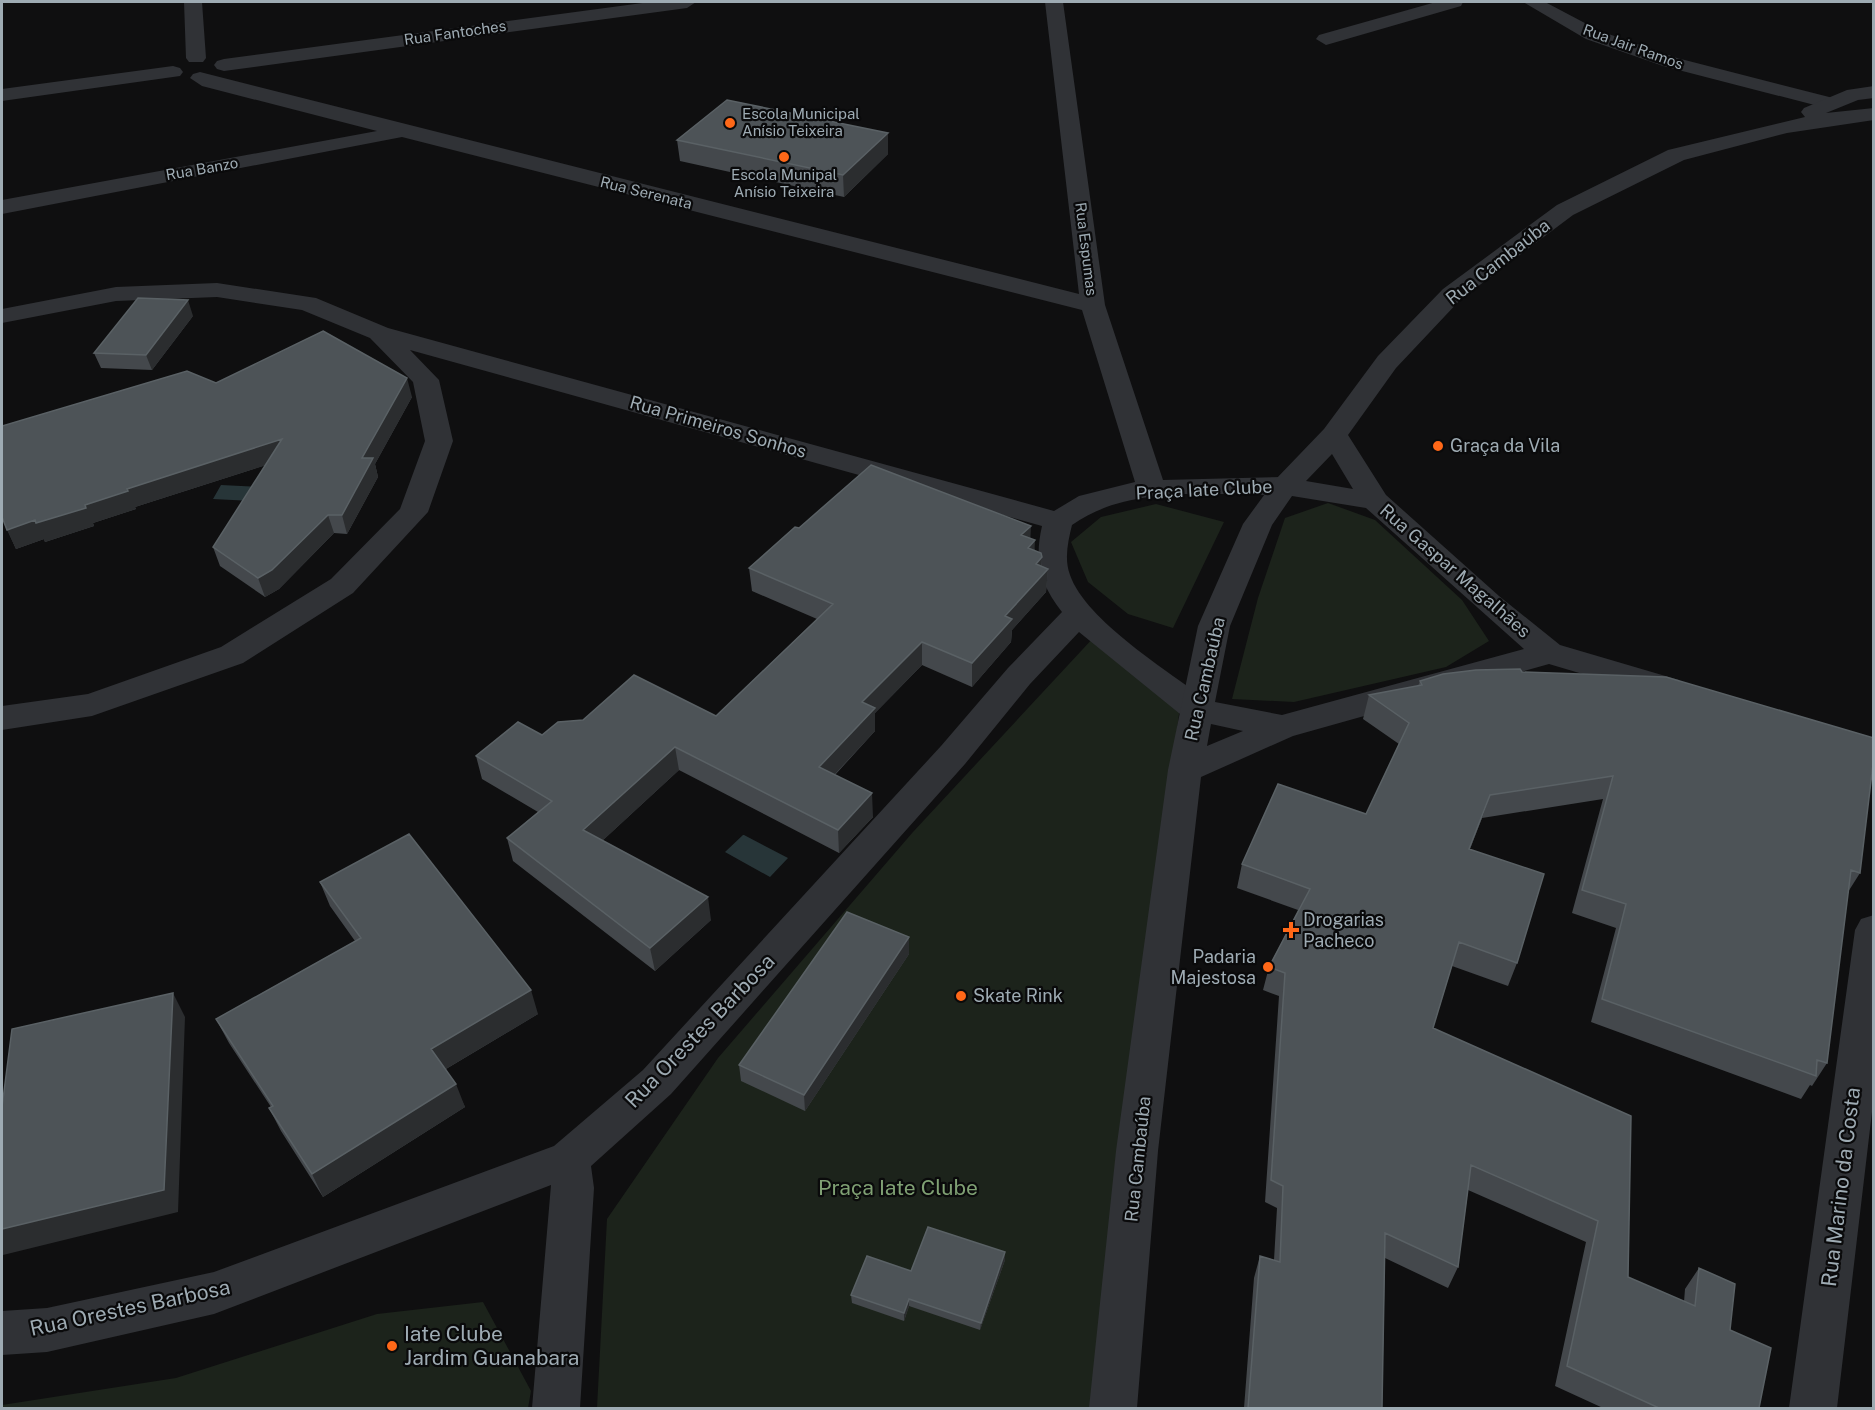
<svg xmlns="http://www.w3.org/2000/svg" width="1875" height="1410" viewBox="0 0 1875 1410" font-family="'Public Sans',sans-serif">
<style>
.green{fill:#1c231b}
.water{fill:#273538}
.lines{fill:none;stroke-linecap:round;stroke-linejoin:round}
.minor{fill:#303236;fill-rule:evenodd}
.tertiary{fill:#303236;fill-rule:evenodd}
.wall{fill:#44484c}
.shaded-wall{fill:#2b2d2f}
.building{fill:#4d5357;stroke:#5a6165;stroke-width:1.5}
.poi-dot{fill:#ff6818;stroke:#0a0a0b;stroke-width:2}
.labels{text-anchor:middle;stroke-width:4.5;stroke-linejoin:round;paint-order:stroke}
.far-street-label{font-size:15px;fill:#9eabb3;stroke:#0a0a0b}
.far-poi-label{font-size:15px;fill:#9eabb3;stroke:#0a0a0b;text-anchor:start}
.street-label{font-size:18px;fill:#9eabb3;stroke:#0a0a0b}
.poi-label{font-size:18px;fill:#9eabb3;stroke:#0a0a0b;text-anchor:start}
.near-street-label{font-size:21px;fill:#9eabb3;stroke:#0a0a0b}
.near-park-label{font-size:21px;fill:#7fa073;stroke:#0a0a0b}
.near-poi-label{font-size:21px;fill:#9eabb3;stroke:#0a0a0b;text-anchor:start}
</style>
<rect width="100%" height="100%" fill="#0f0f10"/>
<path class="green" d="M1328 503 1375 520 1462 600 1489 641 1446 667 1294 702 1232 699 1258 598 1285 518Z
M1156 504 1224 522 1173 628 1128 614 1088 582 1071 542 1101 517Z
M1095 636 1180 706 1092 1408H597L607 1219 718 1058 913 832Z
M483 1302 531 1391 528 1408H2V1405L176 1378 377 1314Z"/>
<path class="water" d="M221 485 261 487 252 501 213 499Z
M743 835H744L788 858 770 877 725 852Z"/>
<g class="lines">
<path class="minor" d="M184 2H202L206 58 203 62H189L186 58Z
M650 2H696L687 8 224 71 217 69 214 65 217 61 224 59Z
M1045 2H1063L1105 305 1163 480 1285 477 1295 480 1299 486 1295 492 1285 495C1216 496 1131 483 1072 525 1068 541 1064 559 1070 575 1086 621 1170 672 1209 702L1214 710 1209 718 1197 722 1185 718 1079 632 1030 684 965 764 671 1094 591 1166 594 1188 580 1408H532L551 1185 214 1314 47 1352 2 1355V1311L47 1308 214 1272 554 1146 643 1070 941 746 1008 668 1062 612C1040 584 1034 561 1042 526L410 350 439 380 453 441 428 512 353 593 243 663 92 716 2 730V706L88 694 221 647 331 579 400 509 425 441 413 382 370 338 302 310 217 297 116 301 2 323V309L116 287 217 283 316 298 388 328 1054 511 1079 496 1135 482 1082 310 402 137 2 214V200L377 131 202 86 190 78 193 74 200 72 1079 294Z
M1436 2H1463L1461 6 1333 43 1326 45 1316 39 1319 35Z
M1523 2H1545L1600 31 1677 58 1837 99 1840 103 1837 107 1830 109 1663 66 1586 39Z
M173 66 180 68 183 72 180 76 2 101V89Z"/>
<path class="tertiary" d="M1874 86V98L1858 100 1826 113 1874 108V120L1787 133 1684 160 1573 215 1461 299 1396 368 1348 435 1386 495 1499 596 1560 645 1679 680 1683 688 1679 696 1667 699 1549 664 1293 736 1201 777 1158 1151 1137 1408H1089L1116 1151 1168 770 1198 626 1243 524 1275 480 1324 429 1378 356 1443 289 1557 205 1668 150 1805 117 1801 112 1804 108 1847 90ZM1332 454 1353 489 1306 481ZM1292 496 1366 508 1524 649 1282 715 1215 702 1230 626 1272 525ZM1211 724 1243 731 1207 746Z
M1874 915V1095L1837 1408H1789L1855 930 1861 919Z"/>
</g>
<path class="wall" d="M677 140 888 154 844 197 680 161Z
M193 316 152 370 101 368 94 353Z
M216 383 412 397 375 464 378 477 347 534 334 533 279 589 265 597 220 566 213 547 266 465 135 507 136 509 93 523 94 526 45 542 44 539 16 549 3 520H2V426Z
M799 528 1030 538 1035 551 1042 557V566L1048 569 1046 592 1012 630 1011 642 972 687 922 665 875 713V731L835 775 873 817 839 853 679 770 602 841 711 920 655 971 513 861 507 838 538 812 482 779 476 756 542 735 716 716 817 619 752 591 749 568Z
M1522 672 1860 873 1848 892 1827 1063 1812 1086 1810 1085 1801 1099 1591 1022 1616 928 1572 913 1603 799 1482 818 1470 849 1517 963 1508 986 1452 966 1433 1028 1631 1116 1628 1277 1684 1302 1685 1289 1699 1268 1730 1330 1759 1408H1603L1555 1386 1586 1242 1468 1190 1458 1267 1448 1288 1385 1258 1382 1408H1244L1254 1278 1260 1256 1274 1260 1277 1208 1265 1202 1279 996 1263 990 1269 967 1298 910 1237 888 1242 864 1366 814 1399 744 1363 719 1369 695 1418 686 1420 681Z
M320 882 538 1014 446 1069 465 1107 323 1197 281 1131 269 1108 271 1107 229 1043 216 1019 355 941 330 906Z
M909 937V954L805 1111 741 1081 739 1065Z
M1005 1252V1260L980 1330 909 1306 904 1321 852 1303 851 1295 911 1271Z"/>
<path class="shaded-wall" d="M888 133V154L844 197 843 175Z
M188 300 193 316 152 370 146 355Z
M407 378 412 397 375 464 378 477 347 534 342 515 362 458Z
M282 439 288 458 135 507 136 509 93 523 94 526 45 542 36 523 127 489Z
M328 515 334 533 279 589 265 597 258 578Z
M35 520 44 539 16 549 7 530Z
M1031 526 1030 546 1035 540 1034 563 1021 535Z
M1042 557 1041 576 1048 569 1046 592 1012 630 1011 642 972 687V663L1005 616 1036 564Z
M922 642V665L875 713V731L820 790 819 767 862 702Z
M675 747 679 770 588 854 583 830Z
M872 793 873 817 839 853 838 830Z
M1490 795 1482 818 1461 872 1469 849Z
M708 897 711 920 655 971 650 948Z
M909 937V954L805 1111 804 1095Z
M531 990 538 1014 439 1073 431 1049Z
M173 993 185 1017 178 1212 3 1255 2 1253V1229Z
M456 1084 465 1107 323 1197 312 1174Z
M1005 1252V1260L980 1330 981 1323Z
M909 1299V1306L904 1321V1313Z"/>
<path class="building" d="M727 100 888 133 843 175 677 140Z
M138 298 188 300 146 355 94 353Z
M323 331 407 378 362 458H373L342 515H328L272 570 258 578 213 547 282 439 127 489 128 491 85 505 86 508 36 523 35 520 7 530 2 517V426L187 371 216 383Z
M871 465 1031 526 1021 535 1035 540 1028 548 1041 553 1042 557 1036 564 1048 569 1005 616 1012 619 972 663 922 642 862 702 875 708 819 767 872 793 838 830 675 747 583 830 708 897 650 948 507 838 552 801 476 756 518 722 542 735 558 722 583 720 634 675 716 716 833 604 749 568 795 527 799 528Z
M1520 669 1522 672 1666 677 1874 738V756L1860 873 1851 870 1827 1063 1817 1060 1816 1076 1602 999 1626 904 1582 890 1613 776 1490 795 1469 849 1544 874 1517 963 1459 942 1433 1028 1631 1116 1628 1277 1695 1306 1699 1268 1735 1284 1730 1330 1771 1348 1759 1408H1659L1567 1366 1598 1221 1471 1165 1458 1267 1385 1233 1382 1408H1248L1260 1256 1280 1262 1283 1186 1271 1180 1285 973 1269 967 1310 889 1242 864 1278 784 1366 814 1409 723 1369 695 1422 685 1420 681 1443 674 1476 670Z
M409 834 531 990 431 1049 456 1084 312 1174 269 1108 273 1106 216 1019 361 938 320 882Z
M847 912 909 937 804 1095 739 1065Z
M173 993 164 1190 2 1229V1107L12 1029Z
M928 1227 1005 1252 981 1323 909 1299 904 1313 851 1295 867 1256 911 1271Z"/>
<g class="poi-dot">
<circle cx="730" cy="123" r="6"/>
<circle cx="784" cy="157" r="6"/>
<circle cx="1438" cy="446" r="6"/>
<path d="M1288 921h6v6h6v6h-6v6h-6v-6h-6v-6h6z"/>
<circle cx="1268" cy="967" r="6"/>
<circle cx="961" cy="996" r="6"/>
<circle cx="392" cy="1346" r="6"/>
</g>
<g class="labels">
<g class="far-street-label">
<text transform="translate(455 33) rotate(-8)" y="5">Rua Fantoches</text>
<text transform="translate(1633 47) rotate(20)" y="5">Rua Jair Ramos</text>
<text transform="translate(202 169) rotate(-10)" y="5">Rua Banzo</text>
<text transform="translate(646 193) rotate(14)" y="5">Rua Serenata</text>
<text transform="translate(1086 249) rotate(83)" y="5">Rua Espumas</text>
</g>
<g class="far-poi-label">
<text x="742" y="119">Escola Municipal<tspan x="742" dy="17">Anísio Teixeira</tspan></text>
<text x="784" y="180" text-anchor="middle">Escola Munipal<tspan x="784" dy="17">Anísio Teixeira</tspan></text>
</g>
<g class="street-label">
<text transform="translate(1498 262) rotate(-38)" y="6">Rua Cambaúba</text>
<text transform="translate(718 427) rotate(16)" y="6">Rua Primeiros Sonhos</text>
<text transform="translate(1204 490) rotate(-3)" y="6">Praça Iate Clube</text>
<text transform="translate(1455 571) rotate(41)" y="6">Rua Gaspar Magalhães</text>
<text transform="translate(1205 679) rotate(-77)" y="6">Rua Cambaúba</text>
<text transform="translate(1138 1159) rotate(-84)" y="6">Rua Cambaúba</text>
</g>
<g class="poi-label">
<text x="1450" y="452">Graça da Vila</text>
<text x="1303" y="926">Drogarias<tspan x="1303" dy="21">Pacheco</tspan></text>
<text x="1256" y="963" text-anchor="end">Padaria<tspan x="1256" dy="21">Majestosa</tspan></text>
<text x="973" y="1002">Skate Rink</text>
</g>
<g class="near-street-label">
<text transform="translate(700 1031) rotate(-46)" y="7">Rua Orestes Barbosa</text>
<text transform="translate(1841 1187) rotate(-83)" y="7">Rua Marino da Costa</text>
<text transform="translate(130 1308) rotate(-12)" y="7">Rua Orestes Barbosa</text>
</g>
<g class="near-park-label">
<text x="898" y="1195">Praça Iate Clube</text>
</g>
<g class="near-poi-label">
<text x="404" y="1341">Iate Clube<tspan x="404" dy="24">Jardim Guanabara</tspan></text>
</g>
</g>
<rect width="1875" height="1410" fill="none" stroke="#9eabb3" stroke-width="6"/>
</svg>
